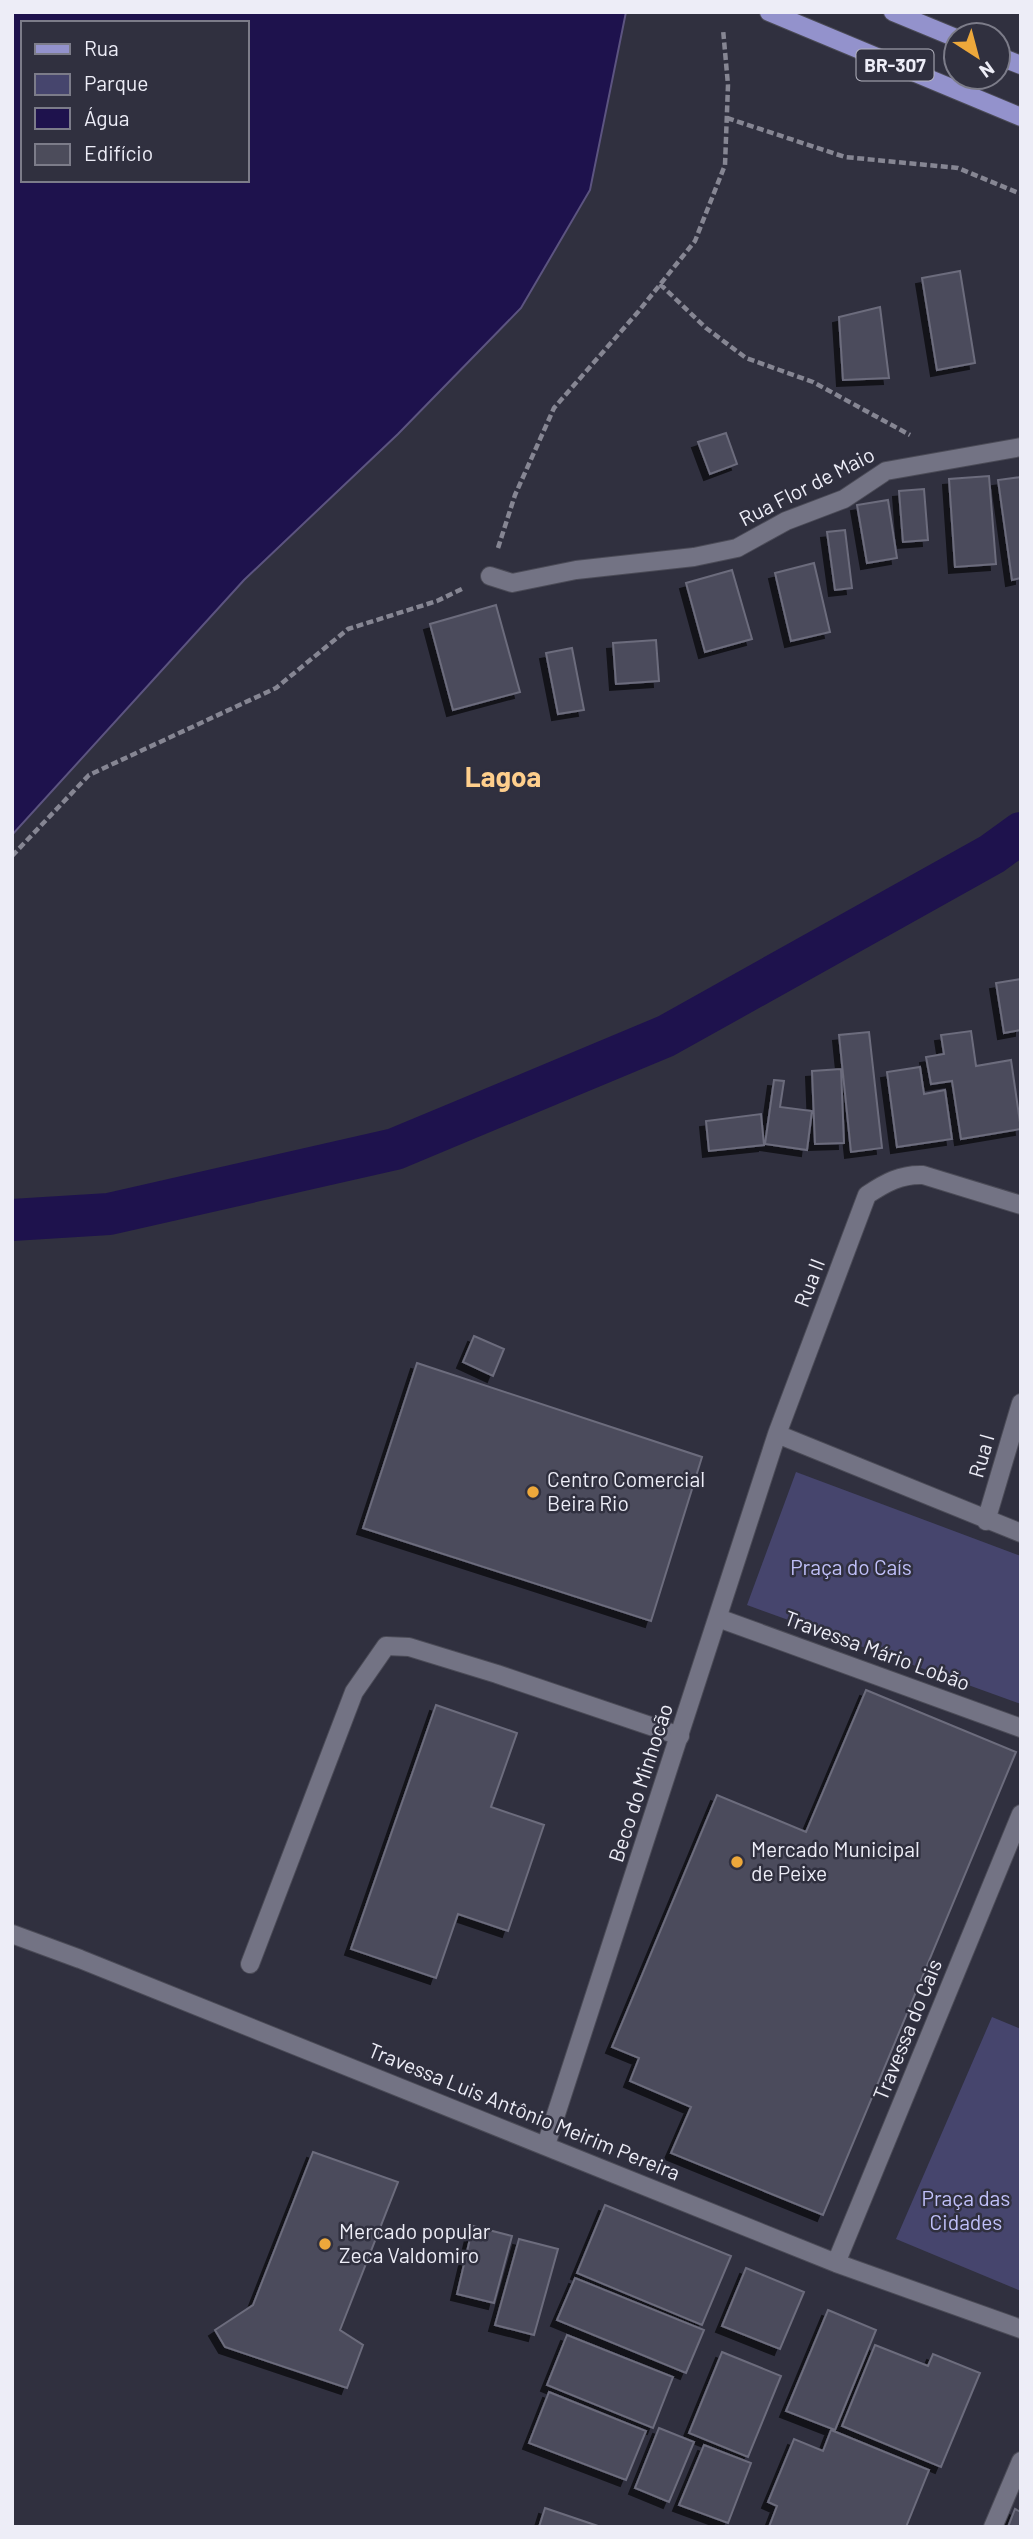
<svg xmlns="http://www.w3.org/2000/svg" width="1033" height="2539" viewBox="0 0 1033 2539" font-family="Barlow,sans-serif">
<style>
.green{fill:#46456d}
.water{fill:#1e124d;stroke:#5c5480;stroke-width:2;fill-rule:evenodd}
.lines{fill:none;stroke-linecap:round;stroke-linejoin:round}
.canal{stroke:#1e124d;stroke-width:42}
.building{fill:#4c4c5b;stroke:#6c6c7d;stroke-width:2;filter:url(#shadow)}
.service-casing{stroke:#4b4b57;stroke-width:20}
.minor-casing{stroke:#4b4b57;stroke-width:20}
.primary-casing{stroke:#4b4b57;stroke-width:20}
.path{stroke:#868693;stroke-width:4.5;stroke-dasharray:7 3.5;stroke-linecap:butt}
.service{stroke:#737384;stroke-width:18}
.minor{stroke:#737384;stroke-width:18}
.primary{stroke:#9392cc;stroke-width:18}
.poi-dot{fill:#eda83b;stroke:#30303f;stroke-width:2.5}
.labels{text-anchor:middle;stroke-width:5;stroke-linejoin:round;paint-order:stroke}
.shield{fill:#30303f;stroke:#b4b4c0;stroke-width:2}
.shield-label{font-size:19px;font-weight:bold;fill:#ededf7}
.street-label{font-size:21px;fill:#ededf7;stroke:#30303f}
.poi-label{font-size:21px;fill:#ededf7;stroke:#30303f;text-anchor:start}
.park-label{font-size:21px;fill:#c0c0f9;stroke:#30303f}
.district-label{font-size:28px;font-weight:bold;fill:#ffcf8c;stroke:#30303f}
</style>
<defs>
<filter id="shadow"><feDropShadow dx="-6" dy="6" stdDeviation="0" flood-color="#0009"/></filter>
</defs>
<rect width="100%" height="100%" fill="#30303f"/>
<path class="green" d="M796 1472 1021 1556V1704L747 1605Z
M992 2017 1021 2029V2291L896 2239Z"/>
<path class="water" d="M12 12H626L590 190 521 308 398 434 244 580 12 835ZM23 23H247V180H23Z"/>
<g class="lines">
<path class="canal" d="M12 1220 109 1214 395 1149 666 1036 992 854 1021 833"/>
</g>
<path class="building" d="M960 271 975 363 937 370 922 278Z
M880 307 889 378 843 380 839 317Z
M726 433 737 464 710 474 698 442Z
M989 476 996 564 955 567 949 479Z
M1021 477V578L1012 580 998 480Z
M924 489 928 540 903 542 899 491Z
M888 500 897 558 867 563 857 505Z
M845 530 852 588 835 590 827 532Z
M814 563 830 632 791 641 775 573Z
M732 570 752 639 705 652 686 583Z
M496 605 520 692 453 710 430 624Z
M656 640 659 681 616 684 613 643Z
M572 648 584 710 558 714 546 653Z
M1021 979V1030L1004 1033 996 983Z
M971 1031 976 1066 1011 1060 1021 1129 961 1139 952 1081 931 1084 926 1057 944 1054 941 1035Z
M869 1032 882 1148 851 1152 839 1035Z
M920 1067 924 1094 945 1090 952 1139 897 1147 887 1072Z
M841 1069 844 1143 815 1144 812 1071Z
M774 1080 784 1081 780 1107 812 1111 807 1150 765 1144Z
M761 1114 764 1145 709 1151 706 1121Z
M474 1336 504 1349 493 1376 463 1362Z
M417 1363 702 1457 651 1621 363 1528Z
M866 1690 1016 1752 823 2215 671 2153 691 2107 630 2081 639 2058 612 2047 717 1795 806 1832Z
M436 1705 517 1733 491 1807 544 1825 508 1931 458 1914 436 1978 351 1949Z
M313 2152 398 2182 340 2330 363 2345 347 2388 225 2347 215 2330 253 2305Z
M605 2205 731 2256 702 2325 577 2273Z
M473 2226 512 2236 494 2303 457 2294Z
M519 2239 558 2249 534 2335 495 2325Z
M746 2268 804 2292 780 2349 722 2326Z
M575 2278 704 2330 686 2373 557 2320Z
M828 2310 876 2330 835 2430 786 2411Z
M567 2335 673 2377 653 2428 547 2385Z
M875 2345 928 2366 933 2354 980 2373 941 2467 842 2426Z
M722 2352 781 2376 748 2457 689 2433Z
M549 2392 646 2431 626 2480 529 2443Z
M659 2428 694 2442 669 2502 635 2488Z
M831 2430 929 2470 906 2527H769L777 2506 768 2502 794 2439 823 2451Z
M704 2445 751 2463 728 2523 679 2505Z
M545 2508 601 2527H539Z
M1015 2509 1021 2512V2527H1008Z"/>
<g class="lines">
<defs>
<path id="service" d="M250 1964 354 1692 386 1646 409 1647 497 1674 680 1736"/>
<path id="minor" d="M490 576 512 583 576 570 694 557 737 548 786 521 844 499 886 471 1021 447
M777 1434 1021 1533
M986 1521 1021 1403
M718 1618 1021 1728
M12 1934 80 1959 836 2263 1021 2329
M546 2145 777 1434 867 1195C885 1183 901 1174 923 1175L1021 1205
M836 2263 1021 1814
M993 2527 1021 2461"/>
<path id="primary" d="M769 12 1021 117
M893 12 956 38
M998 56 1021 65"/>
</defs>
<use href="#service" class="service-casing"/>
<use href="#minor" class="minor-casing"/>
<use href="#primary" class="primary-casing"/>
<path class="path" d="M727 118 845 157 958 168 1021 194
M660 284 706 328 746 358 813 382 910 435
M498 548 515 495 554 408 638 312 695 241 725 165 728 85 723 29
M12 856 89 775 276 688 348 629 437 601 464 588"/>
<use href="#service" class="service"/>
<use href="#minor" class="minor"/>
<use href="#primary" class="primary"/>
</g>
<g class="poi-dot">
<circle cx="533" cy="1492" r="7"/>
<circle cx="737" cy="1862" r="7"/>
<circle cx="325" cy="2244" r="7"/>
</g>
<g class="labels">
<rect class="shield" x="856.5" y="49.5" width="77" height="31" rx="5"/>
<g class="shield-label">
<text x="895" y="72">BR-307</text>
</g>
<g class="street-label">
<text transform="translate(807 487) rotate(-27)" y="7">Rua Flor de Maio</text>
<text transform="translate(810 1283) rotate(-69)" y="7">Rua II</text>
<text transform="translate(982 1456) rotate(-74)" y="7">Rua I</text>
<text transform="translate(877 1651) rotate(20)" y="7">Travessa Mário Lobão</text>
<text transform="translate(641 1783) rotate(-72)" y="7">Beco do Minhocão</text>
<text transform="translate(908 2030) rotate(-68)" y="7">Travessa do Cais</text>
<text transform="translate(524 2112) rotate(22)" y="7">Travessa Luis Antônio Meirim Pereira</text>
</g>
<g class="poi-label">
<text x="547" y="1487">Centro Comercial<tspan x="547" dy="24">Beira Rio</tspan></text>
<text x="751" y="1857">Mercado Municipal<tspan x="751" dy="24">de Peixe</tspan></text>
<text x="339" y="2239">Mercado popular<tspan x="339" dy="24">Zeca Valdomiro</tspan></text>
</g>
<g class="park-label">
<text x="851" y="1575">Praça do Caís</text>
<text x="966" y="2206">Praça das<tspan x="966" dy="24">Cidades</tspan></text>
</g>
<g class="district-label">
<text x="503" y="787">Lagoa</text>
</g>
</g>
<rect width="1033" height="2539" fill="none" stroke="#ededf7" stroke-width="28"/>
<rect x="21" y="21" width="228" height="161" fill="#30303f" stroke="#7c7c89" stroke-width="2"/>
<rect x="35" y="44" width="35" height="10" fill="#9392cc" stroke="#7c7c89" stroke-width="2"/>
<text x="84" y="56" font-size="21" fill="#ededf7">Rua</text>
<rect x="35" y="74" width="35" height="21" fill="#46456d" stroke="#7c7c89" stroke-width="2"/>
<text x="84" y="91" font-size="21" fill="#ededf7">Parque</text>
<rect x="35" y="108" width="35" height="21" fill="#1e124d" stroke="#7c7c89" stroke-width="2"/>
<text x="84" y="126" font-size="21" fill="#ededf7">Água</text>
<rect x="35" y="144" width="35" height="21" fill="#4c4c5b" stroke="#7c7c89" stroke-width="2"/>
<text x="84" y="161" font-size="21" fill="#ededf7">Edifício</text>
<g transform="translate(977 56) rotate(144)"><circle r="33" fill="#30303f" stroke="#7c7c89" stroke-width="2"/>
<path d="M0-5L12 26L0 18L-12 26Z" fill="#eda83b"/>
<text y="-10" font-size="19" font-weight="bold" text-anchor="middle" fill="#ededf7">N</text>
</g>
</svg>
